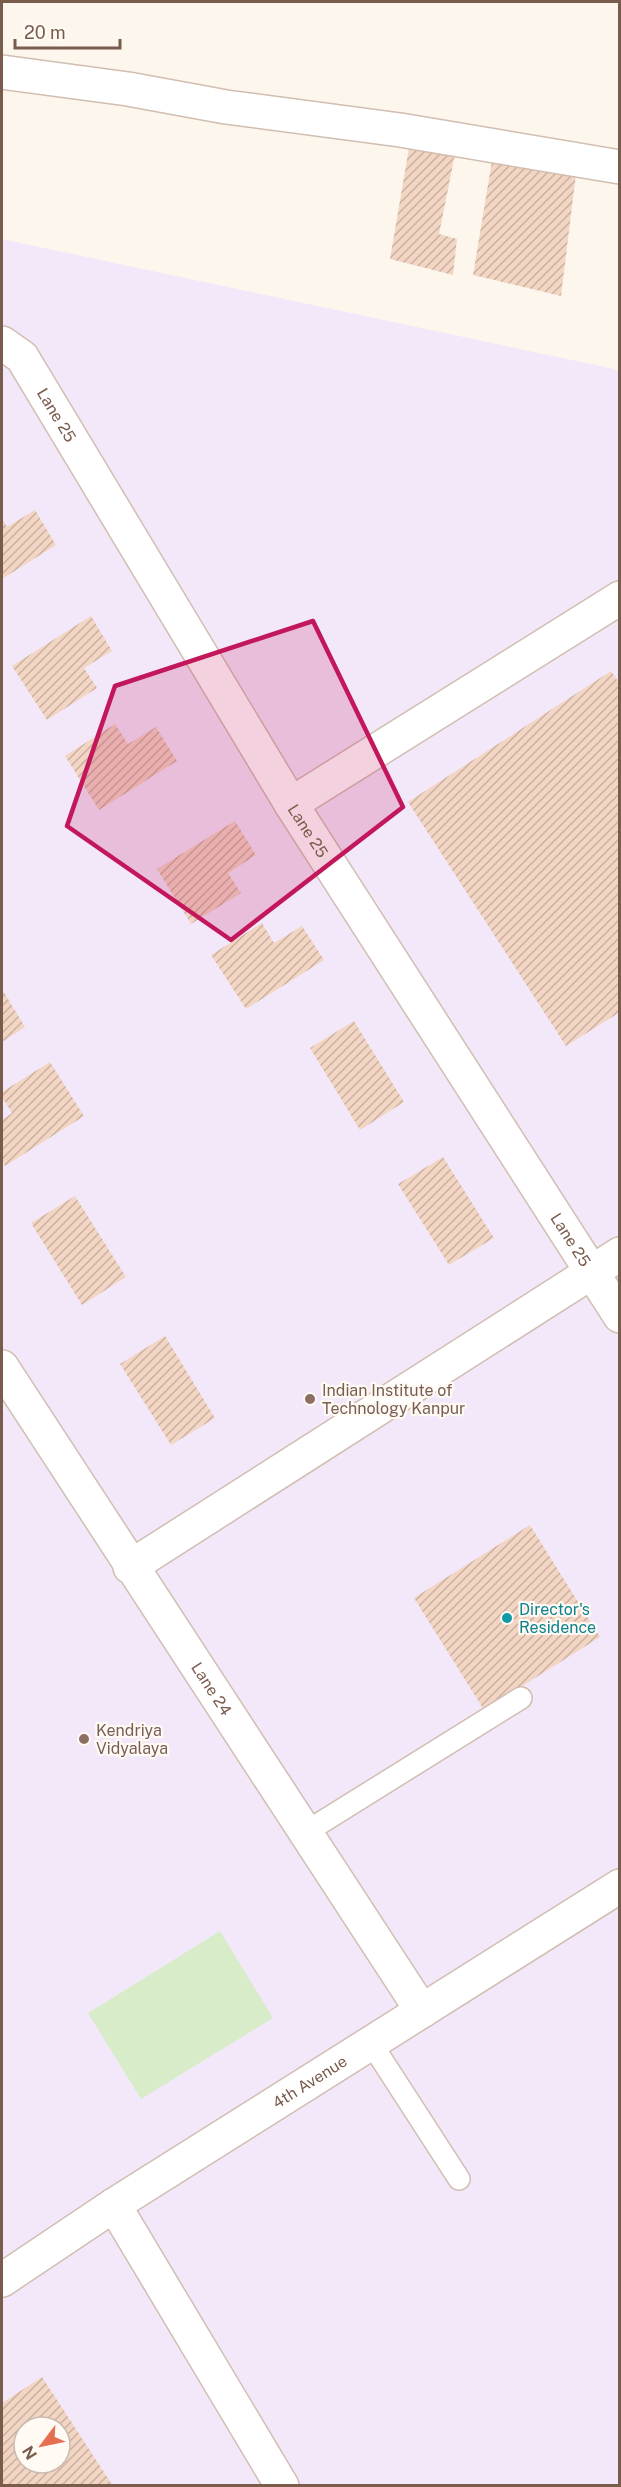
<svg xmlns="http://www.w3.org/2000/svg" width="621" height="2487" viewBox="0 0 621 2487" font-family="'Public Sans',sans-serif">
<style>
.education{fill:#f3e8fa;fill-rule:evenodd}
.green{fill:#d8ecc9}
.building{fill:url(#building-hatch);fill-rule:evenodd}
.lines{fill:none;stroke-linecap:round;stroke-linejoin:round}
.service-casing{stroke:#d1beb0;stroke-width:24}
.minor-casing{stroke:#d1beb0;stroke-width:36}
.service{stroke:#fff;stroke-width:21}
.minor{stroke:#fff;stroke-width:33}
.marked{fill:#c2185b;fill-opacity:0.2;stroke:#c2185b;stroke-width:4.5;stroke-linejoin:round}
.education-dot{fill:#8d6e63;stroke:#fffaf3;stroke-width:2}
.culture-dot{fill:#0f9aa8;stroke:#fffaf3;stroke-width:2}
.labels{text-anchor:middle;stroke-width:4.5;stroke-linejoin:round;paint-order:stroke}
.street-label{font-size:16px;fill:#7a5c4d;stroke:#fffaf3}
.education-label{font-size:16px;fill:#785e54;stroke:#fffaf3;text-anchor:start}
.culture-label{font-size:16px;fill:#0d838f;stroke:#fffaf3;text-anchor:start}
</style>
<defs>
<pattern id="building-hatch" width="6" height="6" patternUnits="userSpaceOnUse" patternTransform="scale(1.5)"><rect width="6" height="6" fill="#f3d5c3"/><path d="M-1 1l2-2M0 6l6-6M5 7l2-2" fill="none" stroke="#cab0a1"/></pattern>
</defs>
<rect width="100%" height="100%" fill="#fdf6ec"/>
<path class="education" d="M2 239 619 370V2485H2ZM24 2427H60V2463H24Z"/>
<path class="green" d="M220 1931 273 2018 141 2099 88 2013Z"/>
<path class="building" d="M410 142 456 149 439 234 457 239 453 275 390 259Z
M492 161 576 174 561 296 473 275Z
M35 510 56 545 2 579V518L7 527Z
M91 616 112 651 84 668 97 688 47 720 12 666Z
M611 671 620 684V1012L566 1046 408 802Z
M115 724 128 744 156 727 177 761 99 810 65 756Z
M235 821 256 855 228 873 241 893 191 924 157 869Z
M262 923 274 943 302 926 324 960 246 1009 211 955Z
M2 989 25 1027 2 1042Z
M354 1021 404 1102 360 1130 310 1048Z
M50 1062 84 1116 5 1166 2 1159V1120L12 1113 2 1097V1092Z
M443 1157 494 1238 449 1265 398 1184Z
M75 1196 126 1277 82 1305 31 1223Z
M165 1336 215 1418 171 1445 120 1364Z
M530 1525 600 1637 484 1710 414 1598Z
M42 2377 113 2486H2V2403ZM24 2427H60V2463H24Z"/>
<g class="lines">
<defs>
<path id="service" d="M306 1832 521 1698
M371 2043 459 2179"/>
<g id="minor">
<path d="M2 72 128 89 226 107 400 130 620 167"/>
<path id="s1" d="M2 343 22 357 291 804 620 1316"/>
<path d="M291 804 620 598"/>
<path id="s2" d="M2 1367 422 2011"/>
<path d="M130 1567 620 1254"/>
<path d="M114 2205 282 2486"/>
<path id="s3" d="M2 2280 114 2205 620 1886"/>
</g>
</defs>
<use href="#service" class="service-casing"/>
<use href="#minor" class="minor-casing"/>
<use href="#service" class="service"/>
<use href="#minor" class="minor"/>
</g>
<path class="marked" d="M313 621 403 807 231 940 67 826 115 686Z"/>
<g class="education-dot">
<circle cx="310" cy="1399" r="6"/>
<circle cx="84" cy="1739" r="6"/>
</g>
<circle class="culture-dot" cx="507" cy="1618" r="6"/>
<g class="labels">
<g class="street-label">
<text dy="6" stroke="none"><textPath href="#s1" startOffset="92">Lane 25</textPath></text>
<text dy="6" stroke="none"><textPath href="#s1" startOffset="578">Lane 25</textPath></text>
<text dy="6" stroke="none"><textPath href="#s1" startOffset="1064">Lane 25</textPath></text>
<text dy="6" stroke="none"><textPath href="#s2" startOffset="384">Lane 24</textPath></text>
<text dy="6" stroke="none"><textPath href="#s3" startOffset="366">4th Avenue</textPath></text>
</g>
<g class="education-label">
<text x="322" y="1396">Indian Institute of<tspan x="322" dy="18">Technology Kanpur</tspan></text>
<text x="96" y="1736">Kendriya<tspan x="96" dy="18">Vidyalaya</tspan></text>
</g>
<g class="culture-label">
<text x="519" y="1615">Director's<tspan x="519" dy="18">Residence</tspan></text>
</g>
</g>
<rect width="621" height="2487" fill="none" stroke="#7a5c4d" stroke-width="6"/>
<g transform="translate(42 2445) rotate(238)"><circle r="28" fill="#fffaf3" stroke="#cabbb1" stroke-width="1.5"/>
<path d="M0-4.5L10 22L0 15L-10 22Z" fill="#e76f51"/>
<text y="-9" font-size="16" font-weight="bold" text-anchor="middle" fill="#7a5c4d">N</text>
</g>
<path d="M15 39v9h105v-9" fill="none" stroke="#7a5c4d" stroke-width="3"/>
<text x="24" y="39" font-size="18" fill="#7a5c4d" stroke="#fffaf3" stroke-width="4.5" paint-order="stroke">20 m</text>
</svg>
